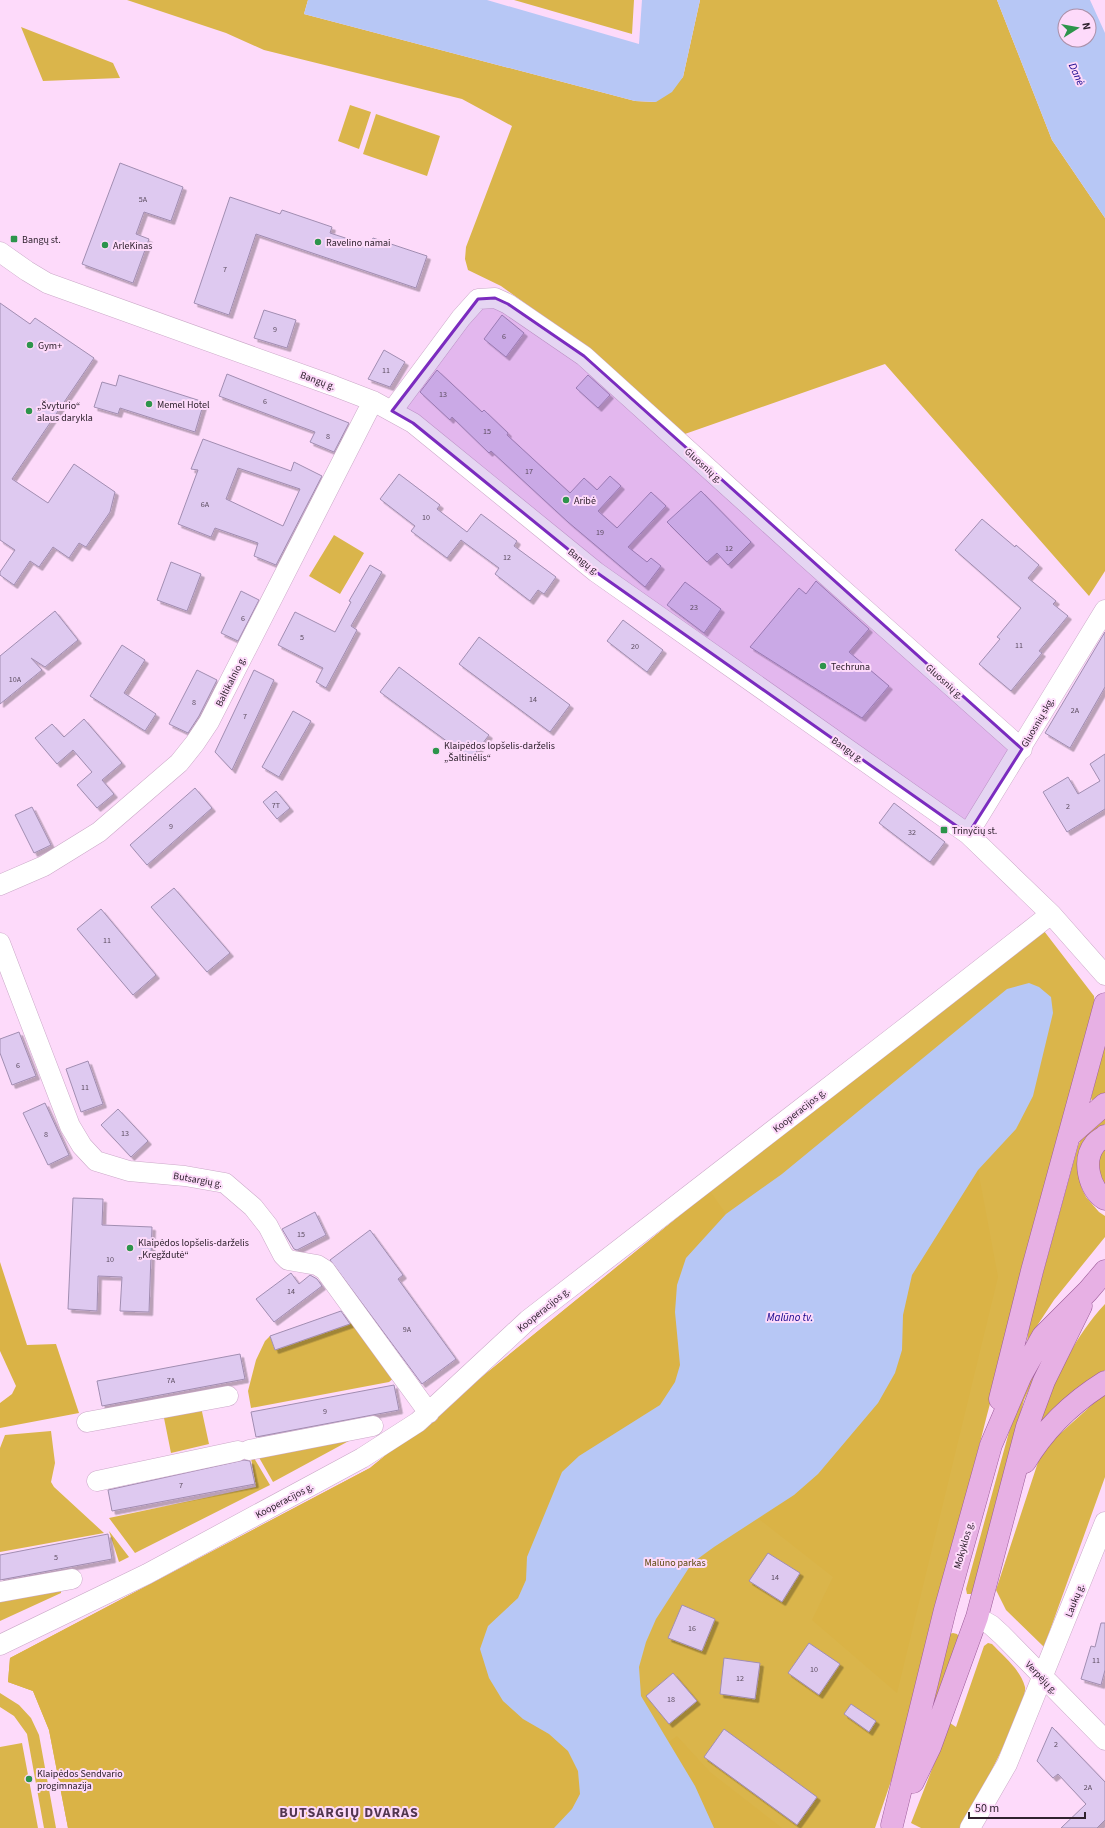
<svg xmlns="http://www.w3.org/2000/svg" width="1105" height="1828" viewBox="0 0 1105 1828" font-family="'Source Sans 3',sans-serif">
<style>
.green{fill:#dab54b}
.forest{fill:#dab346}
.water{fill:#b7c7f5;fill-rule:evenodd}
.building{fill:#dec9f0;stroke:#a18db1;fill-rule:evenodd;filter:url(#shadow)}
.lines{fill:none;stroke-linecap:round;stroke-linejoin:round}
.minor-casing{stroke:#cba9c8;stroke-width:21}
.major-casing{stroke:#9c5c99;stroke-width:23}
.minor{stroke:#fff;stroke-width:20}
.major{stroke:#e7b0e4;stroke-width:22}
.marked{fill:#7b2cbf;fill-opacity:0.2;stroke:#7b2cbf;stroke-width:3;stroke-linejoin:round}
.poi-dot{fill:#2d944b;stroke:#fddafa;stroke-width:1.5}
.labels{text-anchor:middle;stroke-width:4;stroke-linejoin:round;paint-order:stroke}
.number-label{font-size:8px;fill:#5b4c5e}
.poi-label{font-size:10px;fill:#2f222e;stroke:#fddafa;text-anchor:start}
.street-label{font-size:10px;fill:#2f222e;stroke:#fddafa}
.park-label{font-size:10px;fill:#5c480c;stroke:#fddafa}
.water-label{font-size:11px;font-style:italic;fill:#13008b;stroke:#fddafa}
.district-label{font-size:14px;font-weight:bold;letter-spacing:1px;fill:#533650;stroke:#fddafa}
</style>
<defs>
<filter id="shadow"><feDropShadow dx="3.5" dy="3.5" stdDeviation="0" flood-color="#0004"/></filter>
</defs>
<rect width="100%" height="100%" fill="#fddafa"/>
<path class="green" d="M127 0H308L304 14 635 101 655 102 683 77 700 0H997L1052 140 1105 218V571L1089 596 885 364 682 435 587 348 501 286 468 270 465 259 466 247 512 126 462 99 264 50 226 33Z
M514 0H634L632 34Z
M21 27 113 63 120 78 43 81Z
M350 105 371 112 359 149 338 141Z
M376 114 440 136 427 176 363 154Z
M334 535 364 553 340 594 309 576Z
M1044 931 1094 996 1095 1007 987 1415 903 1746 875 1828H68L49 1730 33 1691 8 1682 10 1658 370 1468 710 1191Z
M1105 1043V1094L1092 1101 1091 1098Z
M1105 1116V1124L1099 1128 1079 1173 1082 1189 1086 1197 1099 1212 1105 1216V1237L1054 1300 1027 1341 1030 1320 1078 1146 1081 1139Z
M1105 1146V1191L1098 1181 1097 1154Z
M1105 1304V1370L1090 1380 1044 1420 1040 1421V1414C1058 1375 1075 1336 1105 1304Z
M351 1323 395 1377 389 1382 251 1408 248 1391 256 1360 265 1341 270 1336 275 1350Z
M1052 1338 1024 1400 974 1591 971 1594H967L966 1589 1009 1432 1027 1382Z
M1105 1393V1477L1044 1647 1006 1610 996 1590 1042 1450Z
M201 1407 209 1444 171 1453 163 1413Z
M51 1431 55 1463 51 1482 54 1487 104 1533 0 1552V1448L5 1435Z
M358 1436 273 1482 257 1454Z
M251 1458H254L270 1485 135 1553 109 1518 256 1487Z
M109 1531 129 1557 119 1562Z
M61 1587V1593L0 1621V1598Z
M953 1633 957 1634 959 1637 927 1724 949 1634Z
M988 1643 992 1644C1004 1657 1021 1670 1025 1687 1028 1704 973 1807 962 1828H921L911 1823 950 1723 956 1727 984 1646Z
M0 1693 19 1705 31 1718 39 1735 56 1828H44L27 1734 14 1716 0 1707Z
M22 1743 38 1828H0V1747Z"/>
<path class="forest" d="M978 1170 998 1277 897 1693 812 1620 833 1577 759 1519 794 1495 818 1474 878 1403 902 1350 903 1315 912 1275Z
M710 1191 726 1214 686 1258 677 1285 675 1312 680 1365 675 1382 660 1405 579 1456 562 1472 527 1557 526 1580 518 1598 488 1626 481 1649 489 1678 523 1719 549 1734 568 1751 578 1772 580 1794 572 1809 554 1828H68L49 1730 33 1691 8 1682 10 1658 370 1468Z
M0 1262 27 1345 56 1344 79 1413 0 1428V1403L12 1394 16 1386 0 1351Z
M677 1736 710 1772 782 1828H714L695 1786 669 1742Z"/>
<path class="water" d="M308 0H487L639 44 642 0H700L683 77 672 92 656 102 635 101 304 14Z
M997 0H1090L1105 33V218L1052 140ZM1065 16H1089V40H1065Z
M1029 983 1039 987 1051 997 1053 1013 1033 1096 1016 1129 978 1170 912 1275 903 1315 902 1350 895 1373 878 1403 818 1474 794 1495 714 1547 692 1563 656 1619 646 1642 639 1667 641 1696 695 1786 714 1828H554L572 1809 580 1794 578 1771 568 1751 549 1734 523 1719 503 1701 489 1678 480 1649 488 1626 518 1598 526 1580 527 1557 562 1472 579 1456 660 1405 675 1382 680 1365 675 1312 677 1285 686 1258 726 1214 782 1174 1007 989Z"/>
<path class="building" d="M120 163 183 187 171 221 144 212 136 234 149 239 133 283 82 264Z
M230 197 280 214 282 210 332 227 330 233 370 246 373 238 427 256 416 288 256 234 229 315 194 303Z
M0 303 30 324 35 318 94 358 12 479 48 503 74 464 115 492 110 512 86 547 79 543 69 558 53 547 39 567 30 561 14 585 0 575V572L15 550 0 540Z
M264 310 296 320 287 348 254 338Z
M502 315 524 333 506 357 484 339Z
M384 350 405 362 390 387 368 379Z
M437 370 482 412 484 410 508 433 507 435 570 493 584 478 597 490 610 476 621 486 598 511 617 528 651 492 666 506 628 547 647 562 651 558 661 566 645 587 568 522 491 451 489 453 452 417 450 420 420 392Z
M227 374 349 423 334 452 310 442 315 432 219 396Z
M119 375 204 402 195 432 120 408 118 414 94 407 102 382 116 386Z
M588 375 610 395 598 408 576 388Z
M203 439 291 471 294 462 322 476 276 565 254 556 258 543 215 528 211 537 178 524 198 470 191 469ZM238 468 300 489 283 526 226 499Z
M399 474 440 505 437 509 467 532 481 514 517 541 514 546 556 577 544 594 538 590 530 601 495 574 499 568 461 540 447 558 411 531 415 526 380 499Z
M701 491 751 542 728 565 717 553 707 562 667 522Z
M982 519 1015 547 1016 545 1039 565 1028 578 1056 601 1053 604 1068 616 1039 651 1042 653 1011 691 979 664 1000 639 997 637 1021 608 955 550Z
M171 562 201 574 187 611 157 600Z
M370 565 382 572 351 626 357 630 326 688 316 682 323 668 278 645 295 612 335 632 351 602 349 601Z
M816 581 869 629 849 652 889 686 862 718 750 647 799 588 806 594Z
M685 582 721 609 704 633 667 605Z
M241 591 259 600 238 641 221 633Z
M55 611 78 640 45 667 31 658 42 670 0 704V656Z
M623 620 663 650 647 672 607 641Z
M1105 632V687L1070 748 1045 733Z
M479 637 570 705 550 732 459 664Z
M122 645 145 660 124 693 156 714 145 731 90 696Z
M399 667 489 735 471 759 380 692Z
M197 670 217 680 199 716 188 733 169 724Z
M254 670 274 680 232 770 215 752Z
M293 711 311 721 279 777 262 767Z
M84 719 122 763 102 780 114 794 97 808 77 785 92 772 73 750 57 764 35 738 52 724 64 737Z
M1105 754V809L1067 832 1043 792 1068 777 1078 794 1100 781 1090 764Z
M195 788 212 808 147 865 130 845Z
M276 791 290 808 277 819 263 802Z
M894 803 945 842 930 862 879 823Z
M32 807 51 845 34 853 15 815Z
M174 888 230 953 207 972 151 907Z
M101 909 156 975 133 995 77 929Z
M19 1032 36 1076 12 1085 0 1053V1039Z
M88 1061 103 1104 81 1112 66 1069Z
M45 1103 69 1155 48 1165 23 1113Z
M118 1109 148 1141 131 1157 101 1125Z
M73 1198 103 1199 102 1225 152 1227 149 1312 120 1311 122 1277 98 1276 97 1311 68 1309Z
M315 1212 326 1235 297 1250 294 1249 282 1229Z
M370 1230 403 1275 398 1279 456 1359 422 1384 330 1260Z
M291 1273 299 1284 310 1275 317 1279 322 1286 274 1322 256 1299Z
M341 1311 350 1324 275 1350 270 1336Z
M240 1354 245 1379 102 1406 97 1381Z
M394 1385 399 1410 256 1437 251 1412Z
M244 1460 250 1461 255 1484 112 1511 108 1490Z
M108 1534 112 1559 0 1580V1555Z
M768 1553 800 1573 782 1602 749 1581Z
M682 1605 715 1619 702 1651 668 1638Z
M1101 1623H1105V1670L1101 1685 1081 1679 1091 1646 1095 1647Z
M809 1643 840 1664 819 1695 788 1673Z
M724 1658 760 1663 755 1699 720 1694Z
M673 1673 697 1701 669 1724 646 1696Z
M851 1704 876 1721 869 1732 844 1714Z
M1052 1727 1105 1782V1820L1097 1828H1061L1086 1804 1058 1774 1053 1778 1037 1761Z
M724 1729 817 1797 797 1825 704 1757Z"/>
<g class="lines">
<defs>
<path id="minor" d="M0 252 27 271 47 283 334 386 373 401 413 423 596 572 968 834 1051 914 1105 975
M392 411 461 318 478 299 495 298 508 304 584 356 805 556 1022 749
M968 834 1105 610
M0 885 44 866 99 832 179 763 195 743 209 722 373 401
M0 943 70 1126 82 1146 96 1161 129 1171 185 1176 225 1183 253 1207 268 1226 283 1255 288 1260 317 1265 325 1270 429 1413
M87 1422 228 1396
M249 1450 373 1426
M97 1481 238 1451
M0 1592 72 1579
M977 1617 991 1625 1002 1635 1105 1740
M0 1645 147 1574 362 1458 418 1422 528 1320 900 1032 1051 914
M970 1828 1007 1764 1105 1522"/>
<path id="major" d="M1070 1135 1105 1104
M1105 1136C1102 1139 1097 1141 1095 1144 1082 1160 1089 1189 1105 1199
M1000 1399 1032 1271 1105 1004
M1025 1462C1044 1430 1073 1402 1105 1382
M913 1782 930 1747 977 1617 1027 1427 1044 1381 1081 1306
M892 1825 945 1610 991 1445 1021 1375 1043 1336 1088 1291 1105 1271"/>
</defs>
<use href="#minor" class="minor-casing"/>
<use href="#major" class="major-casing"/>
<use href="#minor" class="minor"/>
<use href="#major" class="major"/>
</g>
<path class="marked" d="M495 298 508 304 584 356 1022 749 968 834 596 572 413 423 392 411 478 299Z"/>
<g class="poi-dot">
<rect x="10" y="235" width="8" height="8" rx="2"/>
<circle cx="318" cy="242" r="4"/>
<circle cx="105" cy="245" r="4"/>
<circle cx="30" cy="345" r="4"/>
<circle cx="149" cy="404" r="4"/>
<circle cx="29" cy="411" r="4"/>
<circle cx="566" cy="500" r="4"/>
<circle cx="823" cy="666" r="4"/>
<circle cx="436" cy="751" r="4"/>
<rect x="940" y="826" width="8" height="8" rx="2"/>
<circle cx="130" cy="1248" r="4"/>
<circle cx="29" cy="1779" r="4"/>
</g>
<g class="labels">
<g class="number-label">
<text x="143" y="202">5A</text>
<text x="225" y="272">7</text>
<text x="275" y="332">9</text>
<text x="504" y="339">6</text>
<text x="386" y="373">11</text>
<text x="443" y="397">13</text>
<text x="265" y="404">6</text>
<text x="487" y="434">15</text>
<text x="328" y="439">8</text>
<text x="529" y="474">17</text>
<text x="205" y="507">6A</text>
<text x="426" y="520">10</text>
<text x="600" y="535">19</text>
<text x="729" y="551">12</text>
<text x="507" y="560">12</text>
<text x="694" y="610">23</text>
<text x="243" y="621">6</text>
<text x="302" y="640">5</text>
<text x="1019" y="648">11</text>
<text x="635" y="649">20</text>
<text x="15" y="682">10A</text>
<text x="533" y="702">14</text>
<text x="194" y="705">8</text>
<text x="1075" y="713">2A</text>
<text x="245" y="719">7</text>
<text x="276" y="808">7T</text>
<text x="1068" y="809">2</text>
<text x="171" y="829">9</text>
<text x="912" y="835">32</text>
<text x="107" y="943">11</text>
<text x="18" y="1068">6</text>
<text x="85" y="1090">11</text>
<text x="125" y="1136">13</text>
<text x="46" y="1137">8</text>
<text x="301" y="1237">15</text>
<text x="110" y="1262">10</text>
<text x="291" y="1294">14</text>
<text x="407" y="1332">9A</text>
<text x="171" y="1383">7A</text>
<text x="325" y="1414">9</text>
<text x="181" y="1488">7</text>
<text x="56" y="1560">5</text>
<text x="775" y="1580">14</text>
<text x="692" y="1631">16</text>
<text x="1096" y="1663">11</text>
<text x="814" y="1672">10</text>
<text x="740" y="1681">12</text>
<text x="671" y="1702">18</text>
<text x="1056" y="1747">2</text>
<text x="1088" y="1790">2A</text>
</g>
<g class="poi-label">
<text x="22" y="243">Bangų st.</text>
<text x="326" y="246">Ravelino namai</text>
<text x="113" y="249">ArleKinas</text>
<text x="38" y="349">Gym+</text>
<text x="157" y="408">Memel Hotel</text>
<text x="37" y="409">„Švyturio“<tspan x="37" dy="12">alaus darykla</tspan></text>
<text x="574" y="504">Aribė</text>
<text x="831" y="670">Techruna</text>
<text x="444" y="749">Klaipėdos lopšelis-darželis<tspan x="444" dy="12">„Šaltinėlis“</tspan></text>
<text x="952" y="834">Trinyčių st.</text>
<text x="138" y="1246">Klaipėdos lopšelis-darželis<tspan x="138" dy="12">„Kregždutė“</tspan></text>
<text x="37" y="1777">Klaipėdos Sendvario<tspan x="37" dy="12">progimnazija</tspan></text>
</g>
<g class="street-label">
<text transform="translate(318 380) rotate(20)" y="4">Bangų g.</text>
<text transform="translate(704 465) rotate(42)" y="4">Gluosnių g.</text>
<text transform="translate(584 561) rotate(38)" y="4">Bangų g.</text>
<text transform="translate(230 681) rotate(-63)" y="4">Baltikalnio g.</text>
<text transform="translate(945 681) rotate(42)" y="4">Gluosnių g.</text>
<text transform="translate(1037 722) rotate(-60)" y="4">Gluosnių skg.</text>
<text transform="translate(848 749) rotate(35)" y="4">Bangų g.</text>
<text transform="translate(799 1110) rotate(-38)" y="4">Kooperacijos g.</text>
<text transform="translate(198 1179) rotate(10)" y="4">Butsargių g.</text>
<text transform="translate(543 1309) rotate(-39)" y="4">Kooperacijos g.</text>
<text transform="translate(284 1500) rotate(-28)" y="4">Kooperacijos g.</text>
<text transform="translate(963 1545) rotate(-74)" y="4">Mokyklos g.</text>
<text transform="translate(1074 1600) rotate(-68)" y="4">Laukų g.</text>
<text transform="translate(1042 1677) rotate(46)" y="4">Verpėjų g.</text>
</g>
<g class="park-label">
<text x="675" y="1566">Malūno parkas</text>
</g>
<g class="water-label">
<text transform="translate(1077 74) rotate(65)" y="4">Danė</text>
<text x="790" y="1321">Malūno tv.</text>
</g>
<g class="district-label">
<text x="349" y="1817">BUTSARGIŲ DVARAS</text>
</g>
</g>
<g transform="translate(1077 28) rotate(79)"><circle r="19" fill="#fddafa" stroke="#ab90a8"/>
<path d="M0-3L7 15L0 10L-7 15Z" fill="#2d944b"/>
<text y="-6" font-size="11" font-weight="bold" text-anchor="middle" fill="#2f222e">N</text>
</g>
<path d="M969 1812v6h116v-6" fill="none" stroke="#2f222e" stroke-width="2"/>
<text x="975" y="1812" font-size="12" fill="#2f222e" stroke="#fddafa" stroke-width="3" paint-order="stroke">50 m</text>
</svg>
